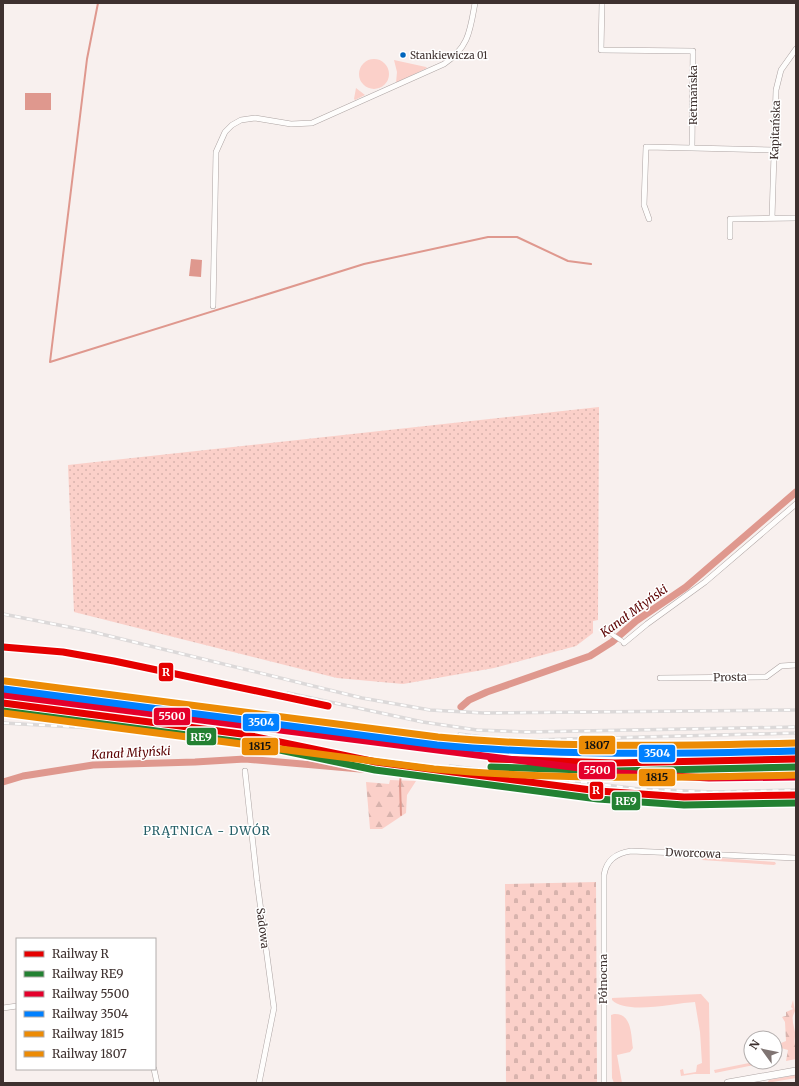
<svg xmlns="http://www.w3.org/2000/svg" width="799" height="1086" viewBox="0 0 799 1086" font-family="Merriweather,serif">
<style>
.grass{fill:#fbd0c9}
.forest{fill:url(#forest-firs)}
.cemetery{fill:url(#cemetery-stones)}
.garden{fill:url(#garden-dots)}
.water{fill:#df988e}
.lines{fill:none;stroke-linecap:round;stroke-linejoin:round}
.stream{stroke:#df988e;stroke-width:2}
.canal{stroke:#df988e;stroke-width:7}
.pedestrian-casing{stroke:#ada4a3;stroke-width:5}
.minor-casing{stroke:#ada4a3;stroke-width:6}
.tertiary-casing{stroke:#ada4a3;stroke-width:8}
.pedestrian{stroke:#fefdfc;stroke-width:4}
.minor{stroke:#fefdfc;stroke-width:5}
.tertiary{stroke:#fefdfc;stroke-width:7}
.rail-casing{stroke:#dcd9d9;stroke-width:3.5}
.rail{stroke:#fff;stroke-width:2;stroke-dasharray:6;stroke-linecap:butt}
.rail-1-casing{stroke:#fff;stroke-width:10}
.rail-2-casing{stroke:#fff;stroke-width:10}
.rail-3-casing{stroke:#fff;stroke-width:10}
.rail-4-casing{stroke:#fff;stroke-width:10}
.rail-5-casing{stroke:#fff;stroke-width:10}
.rail-6-casing{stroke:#fff;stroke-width:10}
.rail-1{stroke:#e50000;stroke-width:7}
.rail-2{stroke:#238132;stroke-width:7}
.rail-3{stroke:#e4002b;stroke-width:7}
.rail-4{stroke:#0080ff;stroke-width:7}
.rail-5{stroke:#ec8b05;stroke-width:7}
.rail-6{stroke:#ec8b05;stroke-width:7}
.bus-dot{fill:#0065bd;stroke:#fff;stroke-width:1.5}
.labels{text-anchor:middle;stroke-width:3;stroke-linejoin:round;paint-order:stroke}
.bus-label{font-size:10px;fill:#3e312f;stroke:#fff;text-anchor:start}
.street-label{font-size:11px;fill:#3e312f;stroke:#fff}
.water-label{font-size:12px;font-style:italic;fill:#5b0000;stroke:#fff}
.neighbourhood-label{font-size:12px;letter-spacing:1px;fill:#265f67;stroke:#fff}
.line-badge{stroke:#fff;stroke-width:1.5}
.badge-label{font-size:11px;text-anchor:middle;font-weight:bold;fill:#fff}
.pale-badge-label{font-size:11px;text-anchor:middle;font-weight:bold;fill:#111}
</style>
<defs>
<pattern id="forest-firs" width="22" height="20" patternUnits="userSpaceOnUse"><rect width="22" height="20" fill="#fbd0c9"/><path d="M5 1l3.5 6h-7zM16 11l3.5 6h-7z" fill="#d8b3ad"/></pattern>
<pattern id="cemetery-stones" width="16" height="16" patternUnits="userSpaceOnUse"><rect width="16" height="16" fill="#fbd0c9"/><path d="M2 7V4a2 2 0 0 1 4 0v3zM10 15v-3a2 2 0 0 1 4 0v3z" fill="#d8b3ad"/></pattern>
<pattern id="garden-dots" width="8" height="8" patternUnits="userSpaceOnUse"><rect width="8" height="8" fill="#fbd0c9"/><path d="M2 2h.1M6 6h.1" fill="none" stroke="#d8b3ad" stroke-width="1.8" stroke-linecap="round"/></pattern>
</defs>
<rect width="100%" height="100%" fill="#f8f0ee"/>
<path class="grass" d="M359 74a15 15 0 1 1 30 0a15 15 0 1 1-30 0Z
M394 60 426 67 427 68 396 83 397 72Z
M356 88 365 95 355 100 354 99Z
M706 857 775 862 776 864 774 865 702 860Z
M701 994 709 1003 710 1074H694L681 1076 680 1070 683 1069 684 1074 696 1072 697 1065 702 1063 700 1032 695 1002C675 1003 626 1015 612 1000V998Z
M793 1000 795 1011 792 1018 796 1037V1047L791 1022 793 1009 791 1007Z
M614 1014C632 1013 631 1035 633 1048L630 1052 617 1055 622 1083H614L612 1078 611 1015Z
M754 1062H758V1065L767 1063V1065L749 1066 715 1073 714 1070Z
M796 1075V1078L767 1083 769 1080Z"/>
<path class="forest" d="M390 780 416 781 407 795 406 813 382 829H370L366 782 389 784Z
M793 1009C791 1026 796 1042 796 1059L786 1061 788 1050 781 1048V1043L786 1041 785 1022 782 1017 786 1016V1012Z"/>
<path class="cemetery" d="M596 882 597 1083H506L505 884Z"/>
<path class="garden" d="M599 407 598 620 593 621V633L576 646 494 668 403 684 337 678 74 612 68 465Z"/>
<path class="water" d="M25 93H51V110H25Z
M191 259 202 260 201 277 189 276Z"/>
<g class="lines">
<path class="stream" d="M98 3 87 59 50 362 364 264 488 237H517L568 261 591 264
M401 815 400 784 401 772"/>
<path class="canal" d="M461 707 469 700 487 692 590 656 612 642 636 621 686 587 796 492
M3 782 23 776 93 765 195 762 245 759 394 772 405 771"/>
<defs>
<path id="pedestrian" d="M610 633 622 641"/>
<path id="minor" d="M602 3 601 50 693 51 692 148 774 150
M772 218 776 90 781 70 796 49
M649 219 644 205 646 147 692 148
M730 237V219L796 218
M213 306 216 152 225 132 232 125 241 120 255 118 291 124 312 123 444 64C469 47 470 31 475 3
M624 643 647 624 705 582 796 504
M660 678 766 677 781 666 796 665
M245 771 257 881 274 1008 259 1083
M3 1008 17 1006
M154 1069 157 1083
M604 1083V875C606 861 616 853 631 851L796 858"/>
<path id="tertiary" d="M728 1083 796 1071"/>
</defs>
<use href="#pedestrian" class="pedestrian-casing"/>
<use href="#minor" class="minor-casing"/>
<use href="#tertiary" class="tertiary-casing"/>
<use href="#pedestrian" class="pedestrian"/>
<use href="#minor" class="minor"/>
<use href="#tertiary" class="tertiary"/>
<defs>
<path id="rail" d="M3 614 89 631 362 698 430 710 484 713 796 710
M288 693 423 722 477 730 527 732 796 727
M3 723 184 733 320 750
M459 734 498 739 533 740 796 733
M450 766 639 789 714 792 796 790"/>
</defs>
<use href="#rail" class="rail-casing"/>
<use href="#rail" class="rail"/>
<defs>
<path id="rail-1" d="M3 647 63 652 114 661 328 706
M3 703 242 734 376 762 599 791 684 797 796 795
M491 759 615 763 796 759"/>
<path id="rail-2" d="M3 711 241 742 375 770 598 799 684 805 796 803
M491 767 615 771 796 767"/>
<path id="rail-3" d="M4 695 619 773 709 778 796 777"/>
<path id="rail-4" d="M4 689 437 745C557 756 676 754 796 751"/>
<path id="rail-5" d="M3 713 434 769C555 780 675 778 796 775"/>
<path id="rail-6" d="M5 681 438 737C557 748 676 746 796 743"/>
</defs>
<use href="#rail-1" class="rail-1-casing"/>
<use href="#rail-2" class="rail-2-casing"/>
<use href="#rail-3" class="rail-3-casing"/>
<use href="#rail-4" class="rail-4-casing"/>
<use href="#rail-5" class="rail-5-casing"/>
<use href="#rail-6" class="rail-6-casing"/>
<use href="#rail-1" class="rail-1"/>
<use href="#rail-2" class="rail-2"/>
<use href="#rail-3" class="rail-3"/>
<use href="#rail-4" class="rail-4"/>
<use href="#rail-5" class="rail-5"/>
<use href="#rail-6" class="rail-6"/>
</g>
<circle class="bus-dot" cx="403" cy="55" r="3.5"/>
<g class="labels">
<g class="bus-label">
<text x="410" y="59">Stankiewicza 01</text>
</g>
<g class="street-label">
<text transform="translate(693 95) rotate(-90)" y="4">Retmańska</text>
<text transform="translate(775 130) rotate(-88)" y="4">Kapitańska</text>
<text transform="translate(730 677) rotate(-1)" y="4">Prosta</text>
<text transform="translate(693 853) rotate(2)" y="4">Dworcowa</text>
<text transform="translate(263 928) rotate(83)" y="4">Sadowa</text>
<text transform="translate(603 979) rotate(-90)" y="4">Północna</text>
</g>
<g class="water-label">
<text transform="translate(634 611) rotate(-36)" y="4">Kanał Młyński</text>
<text transform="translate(131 753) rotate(-3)" y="4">Kanał Młyński</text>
</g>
<g class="neighbourhood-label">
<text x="207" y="835">PRĄTNICA - DWÓR</text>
</g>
</g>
<g class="line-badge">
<rect x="158" y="662" width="16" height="20" rx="4" fill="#e50000"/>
<rect x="153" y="707" width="38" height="19" rx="4" fill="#e4002b"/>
<rect x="242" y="713" width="38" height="19" rx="4" fill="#0080ff"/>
<rect x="186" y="727" width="31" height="19" rx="4" fill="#238132"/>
<rect x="578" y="735" width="38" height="20" rx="4" fill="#ec8b05"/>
<rect x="241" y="737" width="38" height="19" rx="4" fill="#ec8b05"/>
<rect x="638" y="744" width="38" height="19" rx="4" fill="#0080ff"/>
<rect x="578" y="761" width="38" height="19" rx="4" fill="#e4002b"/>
<rect x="638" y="768" width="38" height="19" rx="4" fill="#ec8b05"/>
<rect x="589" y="781" width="15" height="19" rx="4" fill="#e50000"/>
<rect x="611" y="791" width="30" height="20" rx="4" fill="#238132"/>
</g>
<g class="badge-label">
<text x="166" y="676">R</text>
<text x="172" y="720">5500</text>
<text x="261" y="726">3504</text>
<text x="201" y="741">RE9</text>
<text x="657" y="757">3504</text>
<text x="597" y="774">5500</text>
<text x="596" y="794">R</text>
<text x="626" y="805">RE9</text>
</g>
<g class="pale-badge-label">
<text x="597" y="749">1807</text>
<text x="260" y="750">1815</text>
<text x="657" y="781">1815</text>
</g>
<rect width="799" height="1086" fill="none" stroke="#3e312f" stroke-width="8"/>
<rect x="16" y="938" width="140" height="132" fill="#ffffff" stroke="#b2adac"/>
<rect x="24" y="951" width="20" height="6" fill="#e50000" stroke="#b2adac"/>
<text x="52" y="958" font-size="12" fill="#3e312f">Railway R</text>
<rect x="24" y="971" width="20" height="6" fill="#238132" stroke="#b2adac"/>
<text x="52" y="978" font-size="12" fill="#3e312f">Railway RE9</text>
<rect x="24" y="991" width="20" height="6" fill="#e4002b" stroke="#b2adac"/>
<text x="52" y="998" font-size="12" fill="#3e312f">Railway 5500</text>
<rect x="24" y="1011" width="20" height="6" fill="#0080ff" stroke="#b2adac"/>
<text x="52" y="1018" font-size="12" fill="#3e312f">Railway 3504</text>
<rect x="24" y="1031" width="20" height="6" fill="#ec8b05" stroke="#b2adac"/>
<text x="52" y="1038" font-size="12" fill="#3e312f">Railway 1815</text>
<rect x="24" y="1051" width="20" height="6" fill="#ec8b05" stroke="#b2adac"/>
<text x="52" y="1058" font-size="12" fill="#3e312f">Railway 1807</text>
<g transform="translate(763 1050) rotate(303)"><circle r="19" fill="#ffffff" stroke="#b2adac"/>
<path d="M0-3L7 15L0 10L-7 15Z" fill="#7f7472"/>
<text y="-6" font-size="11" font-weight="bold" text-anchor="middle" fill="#3e312f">N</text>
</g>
</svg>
